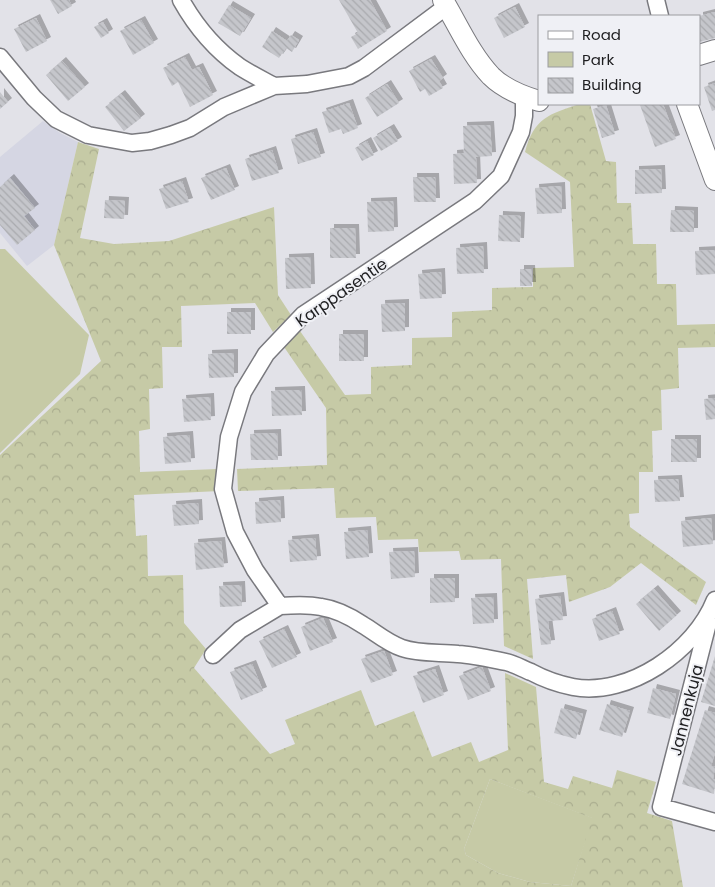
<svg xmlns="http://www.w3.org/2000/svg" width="715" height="887" viewBox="0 0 715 887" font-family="Poppins,sans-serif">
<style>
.built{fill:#d5d6e3}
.green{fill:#c6caa6}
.forest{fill:url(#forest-crowns);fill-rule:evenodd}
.building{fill:url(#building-back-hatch);filter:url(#shadow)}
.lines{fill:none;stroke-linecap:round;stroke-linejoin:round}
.minor-casing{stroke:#79797e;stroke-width:19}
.tertiary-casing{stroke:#79797e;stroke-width:22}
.minor{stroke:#fff;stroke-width:16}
.tertiary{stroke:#fff;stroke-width:20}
.labels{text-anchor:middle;stroke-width:4;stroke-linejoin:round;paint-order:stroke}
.street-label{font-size:16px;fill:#1e1e20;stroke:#eff0f5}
</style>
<defs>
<pattern id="forest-crowns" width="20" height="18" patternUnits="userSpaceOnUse" patternTransform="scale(1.25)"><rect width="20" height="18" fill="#c6caa6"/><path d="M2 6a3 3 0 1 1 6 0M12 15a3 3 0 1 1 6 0" fill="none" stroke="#aaad8f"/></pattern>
<pattern id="building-back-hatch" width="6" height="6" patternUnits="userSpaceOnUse" patternTransform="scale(1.25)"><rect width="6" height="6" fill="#c5c6cb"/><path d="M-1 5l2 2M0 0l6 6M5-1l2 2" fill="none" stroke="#a9aaae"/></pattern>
<filter id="shadow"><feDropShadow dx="4" dy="-4" stdDeviation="0" flood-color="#0004"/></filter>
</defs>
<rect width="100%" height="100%" fill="#e2e2e8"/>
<path class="built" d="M43 121 60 133 78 142 54 245 27 266 0 233V157Z"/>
<path class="green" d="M0 249H5L89 335 80 374 0 453Z
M490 779 593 818 571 886 530 882 498 873 466 855 464 849Z"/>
<path class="forest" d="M580 104H590L606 161 616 162 617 203H631L633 244H656L657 284H676L677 325 715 324V347L678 348 679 388 661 390 662 430 652 431 653 472H639V513L629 514 630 527 706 582 696 605 641 563 610 587 569 602 566 575 527 579 533 659 504 646 501 559 461 560 459 551 419 552 418 539 378 540 376 517 336 518 334 488 238 491 237 469 327 465 326 408 284 347 300 331 345 395 371 394V367L412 365V338L452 337V312L492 310V288L533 287V268L574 267 570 182 525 152C534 118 549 114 580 104Z
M78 142 99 149 80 238 114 244 169 241 274 207 278 295 291 315 273 332 255 303 181 306 182 347H162L163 388 149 389 150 429 139 431 140 472 218 469 220 491 134 495 136 536 147 535 148 576 183 575 184 623 206 649 194 668 270 754 295 744 285 720 361 690 375 726 414 711 432 757 471 742 479 762 508 750 505 673 536 687 544 782 568 789 573 776 612 788 617 770 656 782 647 813 672 821 683 887H0V455L101 361 54 245ZM490 779 592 818 571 886 530 882 498 873 466 855 464 849Z"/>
<path class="building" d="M50 0H69L72 6 58 14Z
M339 0H370L387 31 358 49 351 37 358 33Z
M229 5 251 18 240 36 218 23Z
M515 7 525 27 504 38 494 18Z
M715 12V38L699 42V16Z
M36 18 47 41 26 52 14 29Z
M141 20 154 43 133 55 120 31Z
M103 22 109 33 101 38 94 27Z
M272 31 287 41 291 35 299 40 292 52 286 48 279 58 262 47Z
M185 57 192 70 199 67 213 95 190 107 178 82 172 86 163 68Z
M431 59 443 78 439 81 443 88 429 96 425 89 420 92 409 71Z
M62 61 85 87 68 101 46 75Z
M715 83V110L712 111 704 87Z
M387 84 399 103 377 117 365 98Z
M0 92 8 102 0 109Z
M121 94 141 118 124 131 105 107Z
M349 103 358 128 343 134 341 129 329 133 322 112Z
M644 104H663L676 139 655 147 640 105Z
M606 105 615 134 602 138 593 109Z
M490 125 492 156 476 157 477 183 454 184 453 154 464 153 463 126Z
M390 128 398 141 381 151 373 138Z
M313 132 321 157 298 164 291 139Z
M367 141 374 155 362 161 355 148Z
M272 150 279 173 252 181 245 159Z
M226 168 235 190 211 200 201 178Z
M661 169 662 193 635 194V170Z
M413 177H435L436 202H414Z
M10 178 35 208 24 216 35 230 17 245 0 225V187Z
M182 181 189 202 166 209 159 189Z
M561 186 562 213 537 214 535 188Z
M105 200 125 201 124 219 104 218Z
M393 201 394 231 368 232 367 202Z
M671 210 694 211V232H670Z
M499 215 521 216 520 242 498 241Z
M330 228H355L356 258H330Z
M483 246 484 273 457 274 456 248Z
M715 250V274L696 275 695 251Z
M310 257 311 288 286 289 285 258Z
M520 269H531L532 286H520Z
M441 272 442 298 420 299 418 274Z
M405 303V331L382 332 381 304Z
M227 312H251V334H227Z
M339 334H364V361H339Z
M234 353V377L209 378 208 354Z
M301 390 302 415 272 416 271 391Z
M210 397 211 420 184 422 182 399Z
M715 398V419L706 420 704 399Z
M277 433 278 460H251L250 434Z
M189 435 191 462 165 464 163 437Z
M671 439H697V462H671Z
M678 479 680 501 655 502 654 480Z
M280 500 281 522 256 524 255 502Z
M198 503 199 524 174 526 172 505Z
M711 518 713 544 683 547 681 521Z
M367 530 369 557 346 559 344 532Z
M315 538 317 560 290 562 288 540Z
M221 541 224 567 196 570 194 543Z
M414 551 415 577 391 579 389 552Z
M430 578H455V602L430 603Z
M241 585 242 606 220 607 219 586Z
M654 589 677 615 659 631 636 604Z
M560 596 563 620 548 621 551 644 541 645 535 599Z
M493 597 494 623 473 624 471 598Z
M612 611 620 634 599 641 592 619Z
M323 618 333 642 310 651 301 627Z
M284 629 297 657 272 668 259 641Z
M384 651 393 675 371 683 361 659Z
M715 656V706L701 702Z
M252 664 263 691 241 700 230 672Z
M482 667 491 691 468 700 459 676Z
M435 669 444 695 423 703 413 676Z
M653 688 676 694 670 719 647 713Z
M607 704 630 711 622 737 599 730Z
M561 708 583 714 576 739 554 733Z
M705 710 715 713V753L711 766 715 767 713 779 715 780 714 794 682 784Z"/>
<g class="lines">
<defs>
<path id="minor" d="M181 0C195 25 216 50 240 67 251 74 263 80 274 86
M656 0 660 16
M0 57 34 98 56 119 88 135 132 143 150 141 171 135 190 128 224 107 274 86 307 84 349 76 364 68 447 6
M280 606 255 570 235 532 223 489 229 437 243 392 266 354 303 315 475 201 501 176 521 132 524 116V96
M280 606C293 605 308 604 321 607 335 609 351 617 363 625 375 632 387 643 402 648 419 654 440 652 458 654 474 655 491 659 506 662 515 664 523 669 531 672 544 679 558 684 573 687 629 697 695 651 715 600
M708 623 661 807 715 822
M213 655 240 630 280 606"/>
<path id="tertiary" d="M443 0C458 25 471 55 491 76 503 88 522 96 539 101
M699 55 715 50
M687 104 715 180"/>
</defs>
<use href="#minor" class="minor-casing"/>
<use href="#tertiary" class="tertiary-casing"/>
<use href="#minor" class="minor"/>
<use href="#tertiary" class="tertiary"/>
</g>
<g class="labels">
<g class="street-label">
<text transform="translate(341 292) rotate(-35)" y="6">Karppasentie</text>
<text transform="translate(686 710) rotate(-76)" y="6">Jannenkuja</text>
</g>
</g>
<rect x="538" y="15" width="162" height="90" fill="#eff0f5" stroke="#9b9ca0"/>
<rect x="548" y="31" width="25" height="8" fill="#ffffff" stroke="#9b9ca0"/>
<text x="582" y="40" font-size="15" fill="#1e1e20">Road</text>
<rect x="548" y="52" width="25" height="15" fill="#c6caa6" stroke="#9b9ca0"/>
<text x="582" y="65" font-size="15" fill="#1e1e20">Park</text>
<rect x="548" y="78" width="25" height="15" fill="url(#building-back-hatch)" stroke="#9b9ca0"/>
<text x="582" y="90" font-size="15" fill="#1e1e20">Building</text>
</svg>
